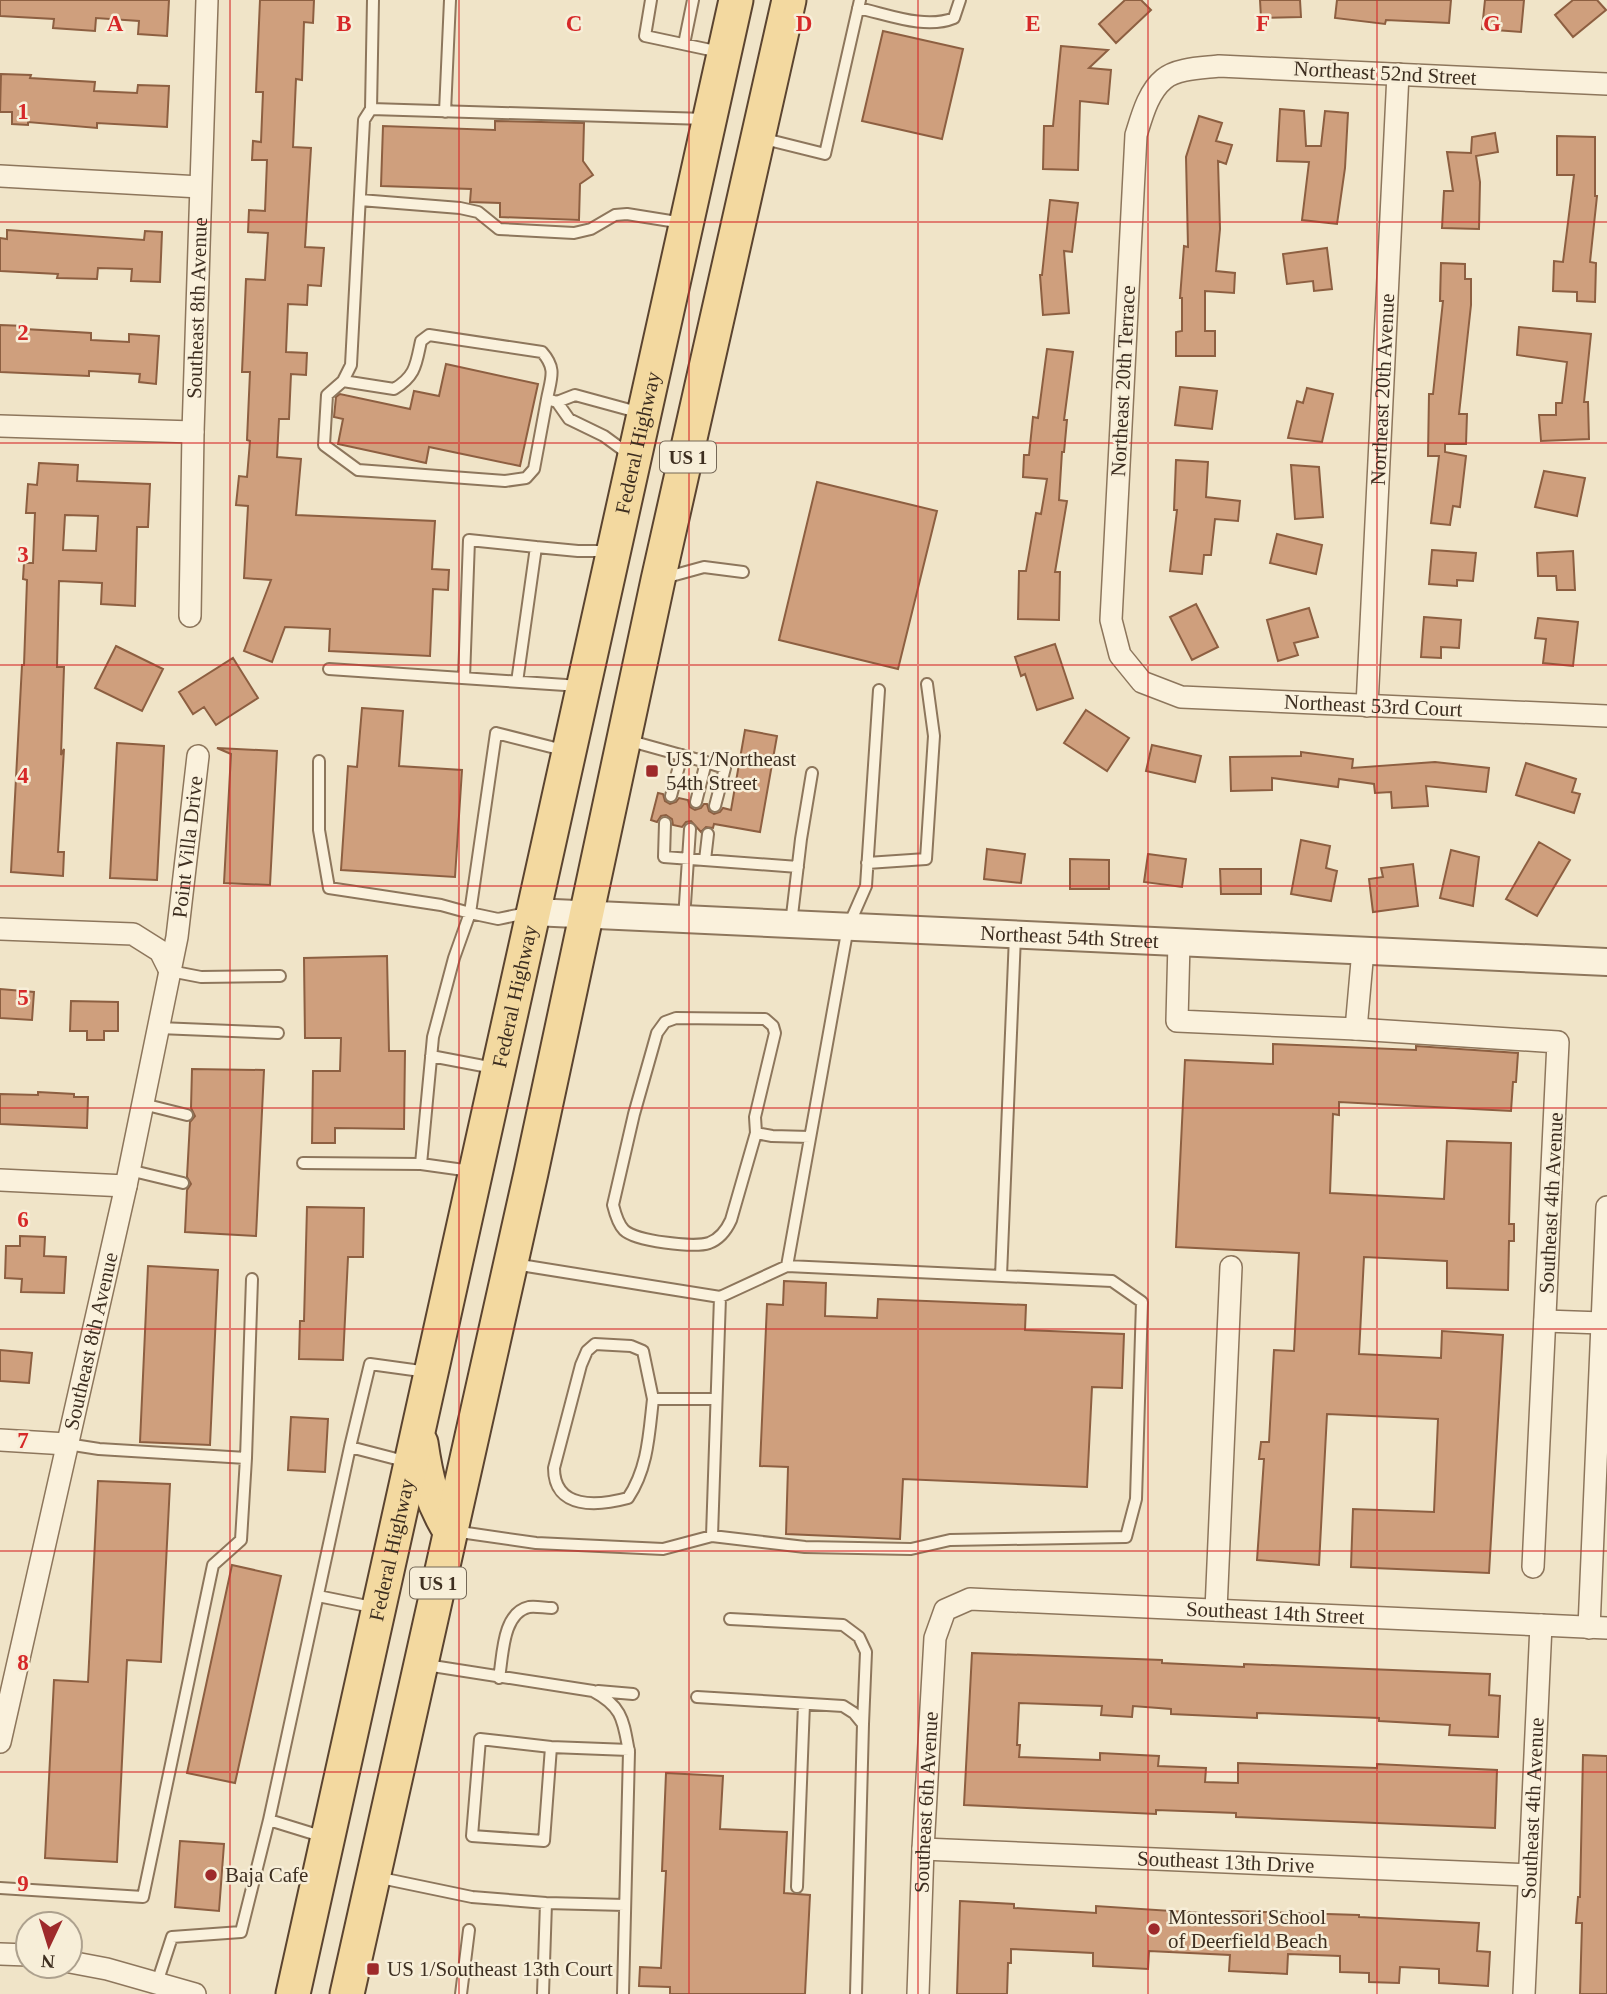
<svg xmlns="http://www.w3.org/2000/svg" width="1607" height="1994" viewBox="0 0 1607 1994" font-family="Georgia,serif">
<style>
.building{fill:#cf9f7d;stroke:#8d5f41;stroke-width:2;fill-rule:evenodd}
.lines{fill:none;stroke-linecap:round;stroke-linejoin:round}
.service-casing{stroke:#8d765c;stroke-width:14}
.minor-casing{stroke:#8d765c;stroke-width:24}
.tertiary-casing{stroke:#8d765c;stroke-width:30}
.primary-casing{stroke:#5b4430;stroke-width:37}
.service{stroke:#faf1dc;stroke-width:10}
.minor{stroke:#faf1dc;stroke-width:21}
.tertiary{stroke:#faf1dc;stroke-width:26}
.primary{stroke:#f3d9a0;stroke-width:33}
.grid{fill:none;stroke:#d62828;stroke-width:2;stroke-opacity:0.55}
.poi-dot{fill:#9e2a2b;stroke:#f7eed8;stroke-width:2.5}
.labels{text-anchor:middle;stroke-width:5;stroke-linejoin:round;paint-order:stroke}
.shield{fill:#f7eed8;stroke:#756857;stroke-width:2}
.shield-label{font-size:19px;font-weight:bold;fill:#3d2e20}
.street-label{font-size:21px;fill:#3d2e20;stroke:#f7eed8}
.poi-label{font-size:21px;fill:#3d2e20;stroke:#f7eed8;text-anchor:start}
.grid-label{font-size:23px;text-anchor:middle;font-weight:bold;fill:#d62828;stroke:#f7eed8;stroke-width:5;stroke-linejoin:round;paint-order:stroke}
</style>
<rect width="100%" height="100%" fill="#f0e4c8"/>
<path class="building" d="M0 0H169L167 36 138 34 139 21 96 18 95 31 53 28 54 19 0 16Z
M260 0H314L313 23 304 22 302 80 296 79 293 147 311 148 305 247 324 248 321 286 308 285 307 305 288 304 286 352 307 353 306 375 291 374 289 419H279L277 457 301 459 296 515 435 521 432 569 449 570 448 590 433 589 430 656 329 651 330 629 285 627 272 662 244 651 271 580 244 578 248 506 236 505 239 476 247 477 250 441 247 440 250 372H242L246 279 265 280 268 233 248 232 249 210 265 211 267 160H252L253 141 261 142 263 92H256Z
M1125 0H1141L1151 10 1116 43 1099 24Z
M1260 0H1300L1301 17 1261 18Z
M1337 0H1451L1449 23 1386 20 1385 24 1335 18Z
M1485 0H1524L1521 32 1482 29Z
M1573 0H1597L1606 10 1573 37 1555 15Z
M883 31 963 49 942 139 862 121Z
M1061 46 1108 50 1089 68 1111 70 1108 104 1080 101 1078 170 1043 169 1044 126H1053Z
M1 74 31 75 30 78 95 82 94 91 137 93 138 85 169 86 167 127 97 123V128L28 122V125L12 124V112H0Z
M1280 109 1304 111 1306 146H1321L1325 111 1348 113 1345 168 1337 224 1302 220 1309 162 1277 161Z
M1199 116 1222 123 1216 141 1232 145 1226 164 1218 161 1220 229 1216 271 1235 273 1234 293 1205 291V331H1215V356H1176V332L1182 331V298H1180L1184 246 1188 247 1186 157Z
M495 121 584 123 583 161 593 175 580 184 579 220 500 217V203L470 202 471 189 381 186 383 126 495 130Z
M1495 133 1498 152 1476 156 1480 182 1479 229 1442 228 1444 191H1453L1447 152 1471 153 1472 137Z
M1557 136 1595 137V196H1597L1590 262 1596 263 1595 302 1577 301V292L1553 291 1554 261 1563 262 1574 175H1557Z
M1050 200 1078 203 1072 252 1064 251 1069 313 1043 315 1040 275H1042Z
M7 230 144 240 145 231 162 232 160 282 131 281 132 269 98 268 97 279 57 278 58 274 0 271V238L7 239Z
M1327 248 1332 289 1314 291 1313 281 1287 284 1283 254Z
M1441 263 1465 264V279H1471V305L1459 414H1467L1466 444H1445V452L1466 456 1460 507 1453 506 1450 525 1431 523 1439 456H1428L1429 394H1433L1443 301H1440Z
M0 325 25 326V329L91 333V340L129 342V334L159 336 156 384 139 382 140 374 89 371V376L0 372Z
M1519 327 1591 334 1584 402H1588L1589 439 1541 441 1539 415H1556V403H1562L1567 362 1517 355Z
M1047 349 1073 352 1064 420H1067L1064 452H1062L1059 500 1067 501 1055 572H1060L1059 620 1018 619 1019 571H1026L1036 513 1041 514 1047 479 1023 477 1024 455H1029L1033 417 1038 418Z
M446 364 538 384 520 466 429 447 426 463 338 444 343 419 334 417 336 397 340 394 410 409 414 391 439 396Z
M1180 387 1217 391 1212 429 1175 425Z
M1307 388 1333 394 1322 442 1288 438 1297 401 1303 403Z
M1176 460 1208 462 1206 497 1240 501 1238 521 1215 519 1211 555H1204L1202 574 1170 571 1177 510H1174Z
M39 463 78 465 77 481 150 484 148 527H137L135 606 101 604 102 583 59 581 57 667H64L61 755 64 749 58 852H64L63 876 11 872 22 665H24L27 580 23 579 24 563H33L35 513H26L28 484 37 485ZM65 515 98 516 96 551 63 550Z
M1291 465 1319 467 1323 517 1295 519Z
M1544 471 1585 478 1577 516 1535 507Z
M817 482 937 511 898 669 779 640Z
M1277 534 1322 545 1316 574 1270 563Z
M1432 550 1476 553 1473 581 1457 580V586L1429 584Z
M1573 551 1575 590H1557L1556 576H1538L1537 553Z
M1196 604 1218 647 1192 660 1170 617Z
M1309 608 1318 637 1294 643 1298 655 1278 661 1267 620Z
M1424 617 1461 620 1459 648 1441 647V658L1421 657Z
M1538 618 1578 622 1573 666 1543 663 1546 639 1535 638Z
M1055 644 1073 698 1037 710 1025 674 1021 676 1015 657Z
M116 646 163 669 142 711 95 688Z
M233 658 258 698 216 725 204 707 193 714 179 692Z
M362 708 403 711 399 766 462 770 455 877 341 870 348 766 357 767Z
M1086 710 1129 738 1107 771 1064 743Z
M745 730 777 736 760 832 714 824 713 828 706 827 701 832 691 821 686 822 682 827 673 825 672 819 666 815 661 816 657 822 651 820 658 793 663 794 665 801 670 804 676 802 679 798 688 800 690 807 695 810 701 808 704 804H707L709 811 714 814 720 812 723 808 731 810Z
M117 743 164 746 157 880 110 878Z
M1152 745 1201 756 1195 782 1146 771Z
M217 748 277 751 270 885 224 883 231 754Z
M1301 752 1353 759 1352 768 1435 762 1489 768 1486 792 1426 786 1428 806 1392 808 1391 792 1375 793 1374 784 1339 779 1338 787 1272 778V790L1231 791 1230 757 1301 756Z
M1526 763 1576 779 1572 792 1580 794 1574 813 1516 795Z
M1301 840 1330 846 1326 868 1337 871 1331 901 1291 894Z
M1539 842 1570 860 1537 916 1506 899Z
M987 849 1025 854 1021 883 984 879Z
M1451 850 1479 857 1473 906 1440 898Z
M1148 854 1186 859 1182 887 1144 882Z
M1070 859 1109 860V889H1070Z
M1413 864 1418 906 1373 912 1369 879 1383 877 1381 868Z
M1220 869H1261V894H1221Z
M387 956 389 1051H405L404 1129 335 1128V1143H312L313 1071H340L341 1038H305L304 958Z
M0 989 34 992 32 1020 0 1018Z
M71 1001 118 1002V1031H104V1040H87V1031H70Z
M1273 1044 1416 1050V1046L1518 1053 1516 1082H1513L1511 1111 1339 1102V1115L1333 1114 1330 1193 1444 1199 1447 1141 1511 1143 1509 1224H1514V1241H1509L1508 1290 1447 1288V1261L1364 1257 1359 1354 1441 1358 1442 1331 1503 1335 1489 1573 1351 1567 1353 1509 1434 1512 1438 1419 1327 1414 1319 1565 1257 1560 1264 1459H1259L1261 1442H1269L1274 1350 1294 1351 1299 1253 1176 1247 1185 1060 1273 1064Z
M192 1069 264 1070 256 1236 185 1232 187 1190 191 1184 187 1177 190 1122 195 1116 191 1108Z
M38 1092 74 1094V1097H88L87 1128 0 1124V1094L38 1095Z
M307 1207 364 1208 363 1257H348L343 1360 299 1359 300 1321H304Z
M20 1236 45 1237 44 1256 66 1257 64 1293 21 1292 22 1279 5 1278 6 1246H20Z
M148 1266 218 1270 210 1445 140 1442Z
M784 1281 826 1283 825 1316 877 1318 878 1299 1026 1305 1025 1330 1124 1334 1122 1388 1092 1387 1087 1487 903 1479 900 1539 786 1534 788 1467 760 1466 767 1304 783 1305Z
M0 1350 32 1353 29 1383 0 1381Z
M291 1417 328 1419 325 1472 288 1470Z
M98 1481 170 1484 161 1662 127 1660 117 1862 45 1858 54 1680 88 1682Z
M232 1565 281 1576 235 1783 187 1773Z
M972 1653 1162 1660V1663L1244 1667V1664L1490 1674 1489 1695 1500 1696 1498 1737 1449 1735 1450 1725 1379 1721V1718L1257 1713V1718L1171 1714V1709L1133 1706 1132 1717 1101 1715 1102 1706 1019 1703 1017 1745H1020L1019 1757 1100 1760V1753L1159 1756 1158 1766 1206 1768 1205 1782 1238 1783V1763L1377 1768V1764L1497 1770 1495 1828 1236 1817V1813L1156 1810V1814L964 1805Z
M1583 1755 1607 1756V1994H1580L1582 1923H1576L1578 1897H1580Z
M666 1773 723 1776 720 1829 787 1832 784 1893 810 1895 805 1994H670V1987L639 1986 640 1967 661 1968 666 1871H662Z
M180 1841 224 1844 219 1911 175 1907Z
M960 1901 1014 1904V1908L1096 1913V1906L1232 1915V1911L1359 1915V1917L1479 1923 1477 1951 1490 1952 1488 1986 1439 1983V1969L1400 1967 1399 1983 1369 1982V1973L1340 1972V1956L1288 1954 1287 1974 1229 1971 1230 1955 1149 1951 1148 1969 1093 1966V1953L1011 1949V1963H1008L1007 1994H957Z"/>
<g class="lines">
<defs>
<path id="service" d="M651 0 645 36 720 52
M858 8C887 14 925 30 954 18L960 0
M684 44 693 0
M371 109 373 0
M445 112 450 0
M761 138 825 154 860 0
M360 200 460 208 478 212 499 229 574 233 591 229 615 215 627 214 683 223
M343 381 394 389C416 376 416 364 421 341L429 335 542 352C557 369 551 378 547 399
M557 402 547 399 534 469 526 478 505 481 358 470 324 445 327 395 343 381 351 365 364 120 371 109 706 119
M630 455 604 436 569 419 557 402 575 395 641 413
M664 578 704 567 743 572
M329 669 580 686
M464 678 469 540 536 547
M517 682 536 547 578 551H611
M627 740 706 762 696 802
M319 761V830L329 888 441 905 470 913 496 733 567 751
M706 762 725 768 715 806
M671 796 682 755
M665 823 664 857 798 867
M705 860 708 834
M867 863 926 859 934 736 927 684
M684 919 690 829
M791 924 801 839 812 773
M170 971 201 977 280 976
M159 1028 278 1033
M431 1056 494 1068
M143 1104 187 1115
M756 1133 731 1220C726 1231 720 1239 709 1243 694 1248 635 1241 624 1230 618 1224 615 1213 613 1205L634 1114 657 1033 665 1022 676 1018 765 1019 773 1026 775 1033 755 1117 756 1133 772 1136 810 1137
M303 1163 421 1164
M129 1170 183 1183
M471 1171 421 1164 433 1037 454 958 470 913 498 919 527 913
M787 1266 848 927 866 886 879 690
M1001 1276 1015 936
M653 1399C649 1434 648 1468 628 1498 598 1506 554 1510 554 1468L581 1365 587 1351 595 1344 631 1346 643 1351 653 1399H716
M350 1447 370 1364 428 1372
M246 1458 252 1279
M453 1531 536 1543 663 1549 712 1536 805 1547 911 1549 950 1540 1126 1537 1136 1499 1142 1302 1112 1281 787 1266 720 1297 514 1264
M712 1536 720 1297
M318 1596 377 1608
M730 1619 843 1625 859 1637 866 1652 863 1724
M426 1665 593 1691C623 1707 623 1720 629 1752L623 1994
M499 1678C503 1656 502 1613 529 1607 536 1606 545 1608 552 1608
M598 1691 633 1694
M697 1697 843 1706 854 1713 863 1724 856 1994
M551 1747 544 1841 472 1836 480 1739 551 1747 629 1750
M269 1820 350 1447 408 1462
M376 1877 472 1897 546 1903 625 1905
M797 1887 804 1704
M0 1888 143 1897 213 1565 241 1540 246 1458 99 1449 67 1444
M157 1983 172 1937 241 1932 269 1820 324 1837
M461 1994 469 1930
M543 1994 546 1903"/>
<g id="minor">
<path id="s1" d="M1607 84 1219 66C1203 68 1177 68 1164 79 1148 92 1142 116 1136 135L1111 620 1120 655 1142 682 1181 697 1607 716"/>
<path d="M0 176 200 187"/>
<path d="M0 426 193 432"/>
<path id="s2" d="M190 616 193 432 207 0"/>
<path id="s3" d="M1367 706 1398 74"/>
<path d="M0 929 133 934 160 951 170 971"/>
<path d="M1179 942 1177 1021 1356 1029 1363 950"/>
<path d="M1356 1029 1558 1042 1533 1567"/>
<path d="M0 1180 126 1186"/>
<path d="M1545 1321 1602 1323"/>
<path d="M0 1440 67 1444"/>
<path d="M1216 1610 1231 1267"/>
<path d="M1589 1628 1607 1207"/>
<path id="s4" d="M0 1742 126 1186 177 937 198 756"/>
<path id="s5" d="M923 1849 1529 1875"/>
<path d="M0 1954 28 1955"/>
<path d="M70 1962 107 1969 195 1994"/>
<path id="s6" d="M918 1994 923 1849 935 1638 945 1610 970 1599 1607 1628"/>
<path id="s7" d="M1524 1994 1541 1625"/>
</g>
<g id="tertiary">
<path id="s8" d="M533 912 1607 962"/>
</g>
<g id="primary">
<path d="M421 1443C426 1477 431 1501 450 1531"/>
<path id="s9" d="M293 1994 736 0"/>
<path d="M347 1994 531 1173 658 580 789 0"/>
</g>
</defs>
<use href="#service" class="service-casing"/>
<use href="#minor" class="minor-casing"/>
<use href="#tertiary" class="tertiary-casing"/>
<use href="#primary" class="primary-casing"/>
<use href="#service" class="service"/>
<use href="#minor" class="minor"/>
<use href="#tertiary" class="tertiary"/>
<use href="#primary" class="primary"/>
</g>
<path class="grid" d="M230 0V1994M459 0V1994M689 0V1994M918 0V1994M1148 0V1994M1377 0V1994M0 222H1607M0 443H1607M0 665H1607M0 886H1607M0 1108H1607M0 1329H1607M0 1551H1607M0 1772H1607"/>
<g class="poi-dot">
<rect x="645" y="764" width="14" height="14" rx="3.5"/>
<circle cx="211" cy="1875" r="7"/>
<circle cx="1154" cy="1929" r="7"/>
<rect x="366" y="1962" width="14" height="14" rx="3.5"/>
</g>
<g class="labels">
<g class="shield">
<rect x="660" y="441.5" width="56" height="31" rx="5"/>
<rect x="410" y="1567.5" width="56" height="31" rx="5"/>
</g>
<g class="shield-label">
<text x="688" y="464">US 1</text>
<text x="438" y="1590">US 1</text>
</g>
<g class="street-label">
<text transform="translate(1385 73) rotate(3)" y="7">Northeast 52nd Street</text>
<text dy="7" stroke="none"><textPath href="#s2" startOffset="308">Southeast 8th Avenue</textPath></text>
<text transform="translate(1123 381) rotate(-87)" y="7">Northeast 20th Terrace</text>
<text dy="7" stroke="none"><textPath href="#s3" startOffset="317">Northeast 20th Avenue</textPath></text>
<text dy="7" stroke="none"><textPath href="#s9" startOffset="1589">Federal Highway</textPath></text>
<text dy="7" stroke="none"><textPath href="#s1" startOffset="1300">Northeast 53rd Court</textPath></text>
<text dy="7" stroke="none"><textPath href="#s4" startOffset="915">Point Villa Drive</textPath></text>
<text dy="7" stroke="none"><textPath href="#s8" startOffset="537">Northeast 54th Street</textPath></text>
<text dy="7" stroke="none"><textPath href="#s9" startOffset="1022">Federal Highway</textPath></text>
<text transform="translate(1551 1203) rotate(-87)" y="7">Southeast 4th Avenue</text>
<text dy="7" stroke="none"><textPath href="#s4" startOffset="411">Southeast 8th Avenue</textPath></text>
<text dy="7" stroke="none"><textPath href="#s9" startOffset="455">Federal Highway</textPath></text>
<text dy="7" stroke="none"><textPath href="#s6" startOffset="719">Southeast 14th Street</textPath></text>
<text dy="7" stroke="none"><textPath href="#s6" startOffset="192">Southeast 6th Avenue</textPath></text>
<text dy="7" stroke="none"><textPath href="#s7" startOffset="186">Southeast 4th Avenue</textPath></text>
<text dy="7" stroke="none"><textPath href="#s5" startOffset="303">Southeast 13th Drive</textPath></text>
</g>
<g class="poi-label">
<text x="666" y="766">US 1/Northeast<tspan x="666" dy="24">54th Street</tspan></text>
<text x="225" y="1882">Baja Cafe</text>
<text x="1168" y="1924">Montessori School<tspan x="1168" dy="24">of Deerfield Beach</tspan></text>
<text x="387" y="1976">US 1/Southeast 13th Court</text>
</g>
</g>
<g class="grid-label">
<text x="115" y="31">A</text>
<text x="344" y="31">B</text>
<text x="574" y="31">C</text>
<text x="804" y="31">D</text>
<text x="1033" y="31">E</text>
<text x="1263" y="31">F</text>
<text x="1492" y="31">G</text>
<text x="23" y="119">1</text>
<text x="23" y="340">2</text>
<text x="23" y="562">3</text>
<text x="23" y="783">4</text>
<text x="23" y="1005">5</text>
<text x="23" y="1227">6</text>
<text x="23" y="1448">7</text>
<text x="23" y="1670">8</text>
<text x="23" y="1891">9</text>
</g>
<g transform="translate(49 1945) rotate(184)"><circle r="33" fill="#f7eed8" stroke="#ada18e" stroke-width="2"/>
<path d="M0-5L12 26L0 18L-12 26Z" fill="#9e2a2b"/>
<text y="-10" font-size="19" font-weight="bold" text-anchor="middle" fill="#3d2e20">N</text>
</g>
</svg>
